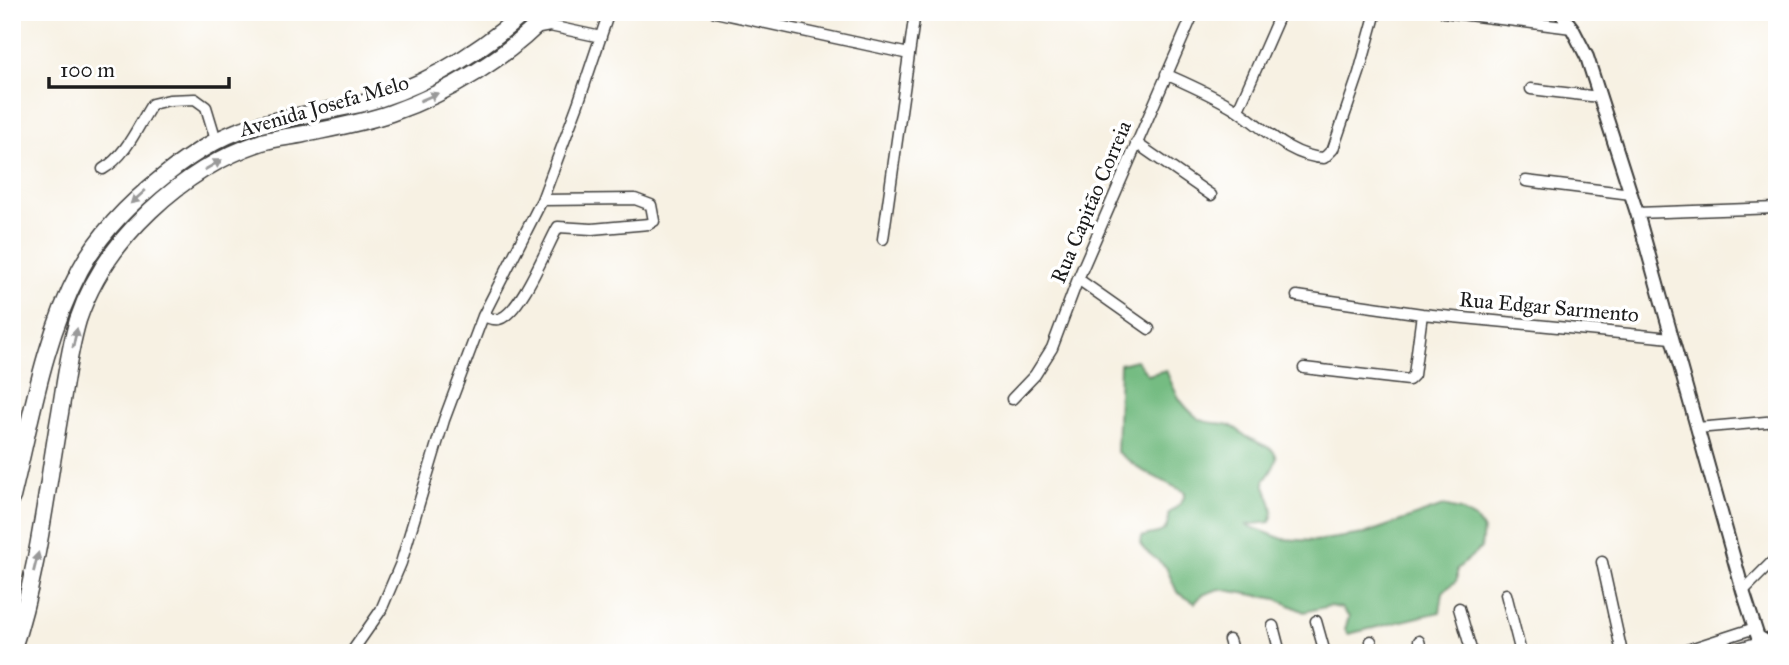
<svg xmlns="http://www.w3.org/2000/svg" width="1789" height="665" viewBox="0 0 1789 665" font-family="'IM FELL Great Primer',serif">
<style>
.forest{fill:#74bc82;stroke:#486c4f;stroke-width:2}
.lines{fill:none;stroke-linecap:round;stroke-linejoin:round}
.minor-casing{stroke:#3d3c3a;stroke-width:13}
.tertiary-casing{stroke:#3d3c3a;stroke-width:16}
.primary-casing{stroke:#3d3c3a;stroke-width:19}
.minor{stroke:#fff;stroke-width:10}
.tertiary{stroke:#fff;stroke-width:12}
.primary{stroke:#fff;stroke-width:16}
.oneway{fill:#999}
.labels{text-anchor:middle;stroke-width:7;stroke-linejoin:round;paint-order:stroke}
.street-label{font-size:21px;fill:#1c1c1c;stroke:#fff}
</style>
<rect width="100%" height="100%" fill="#fff"/>
<filter id="ink" filterUnits="userSpaceOnUse"><feTurbulence type="fractalNoise" baseFrequency=".0143" numOctaves="2"/><feDisplacementMap in="SourceGraphic" scale="14" xChannelSelector="R" yChannelSelector="G"/><feConvolveMatrix kernelMatrix="1 2 1 2 8 2 1 2 1" color-interpolation-filters="sRGB"/></filter>
<filter id="wash" filterUnits="userSpaceOnUse"><feTurbulence type="fractalNoise" baseFrequency=".00686" numOctaves="4" result="noise"/><feDisplacementMap in="SourceGraphic" scale="28" xChannelSelector="R" yChannelSelector="G"/><feGaussianBlur stdDeviation="1.57" result="paint"/><feColorMatrix in="noise" values="0 0 0 0 0 0 0 0 0 0 0 0 0 0 0 0 0 1.4 0 .05"/><feComposite in="paint" operator="in"/></filter>
<g filter="url(#wash)">
<rect width="100%" height="100%" fill="#f7f1e3"/>
<path class="forest" d="M1136 360 1148 375 1166 370C1174 390 1180 405 1198 418 1208 425 1219 422 1229 425 1237 428 1241 433 1247 437 1274 451 1288 450 1264 481 1266 496 1278 507 1270 522L1246 525 1283 539 1315 541 1364 534 1443 506 1460 510 1475 519 1483 529 1481 548 1457 569V580L1443 592 1440 612 1348 634 1345 629 1349 617 1341 608 1329 606 1304 612 1277 599 1219 589 1202 595 1195 603 1177 592 1166 567 1144 549 1140 543 1141 537C1158 531 1169 537 1168 514 1176 507 1184 503 1185 492L1143 471 1117 452 1120 364Z"/>
</g>
<g filter="url(#ink)">
<g class="lines">
<defs>
<path id="minor" d="M715 12 909 54
M1444 12 1572 28
M534 29 550 26 601 37
M1166 74C1189 85 1213 95 1234 108 1262 126 1289 157 1324 158L1333 149 1359 73 1376 12
M1531 89 1599 97
M1238 110 1281 12
M1136 143 1211 195
M103 169C126 156 138 126 152 104L169 100 195 99 206 107 216 140
M1526 181 1631 194
M1637 213 1777 208
M883 239 915 12
M1078 279 1149 329
M1297 296 1422 314 1671 338
M483 316C488 318 494 320 499 319 521 313 547 246 558 227L592 229 649 224 654 221 651 205 635 199 542 200
M1304 368 1409 380 1414 375 1422 314
M1012 399 1035 375 1052 348 1078 279 1194 12
M1697 428 1777 421
M1602 562 1622 653
M1743 591 1777 557
M1506 594 1521 653
M1459 608 1472 653
M1316 621 1325 653
M1273 626 1280 653
M1229 640 1233 653
M1371 641 1374 653
M1419 641 1422 653
M351 653 381 610 401 563 444 420 483 316 542 200 578 104 609 12
M1678 653 1755 628
M1721 653 1760 642"/>
<path id="tertiary" d="M1560 12 1572 28 1587 57 1637 213 1743 591 1763 653
M1758 637 1777 648"/>
<path id="primary" d="M12 497C31 420 43 340 80 270 100 232 131 202 164 176 193 153 225 132 261 124 294 116 327 111 360 104 421 89 478 53 525 12
M12 651C38 574 46 493 60 413 65 383 69 350 78 320 105 239 182 169 262 142 275 138 290 137 304 134 333 128 362 123 391 113 450 92 507 58 550 12"/>
</defs>
<use href="#minor" class="minor-casing"/>
<use href="#tertiary" class="tertiary-casing"/>
<use href="#primary" class="primary-casing"/>
<use href="#minor" class="minor"/>
<use href="#tertiary" class="tertiary"/>
<use href="#primary" class="primary"/>
</g>
<defs><path id="oneway-solid" d="M-6-.8H1V-3.2L6.5 0L1 3.2V.8H-6Z" transform="scale(1.75)"/></defs>
<g class="oneway">
<use href="#oneway-solid" transform="translate(429 97) rotate(-23)"/>
<use href="#oneway-solid" transform="translate(213 165) rotate(-30)"/>
<use href="#oneway-solid" transform="translate(138 197) rotate(138)"/>
<use href="#oneway-solid" transform="translate(75 338) rotate(-78)"/>
<use href="#oneway-solid" transform="translate(36 562) rotate(-76)"/>
</g>
</g>
<g class="labels">
<g class="street-label">
<text transform="translate(324 106) rotate(-16)" y="7">Avenida Josefa Melo</text>
<text transform="translate(1091 202) rotate(-67)" y="7">Rua Capitão Correia</text>
<text transform="translate(1549 307) rotate(5)" y="7">Rua Edgar Sarmento</text>
</g>
</g>
<rect width="1789" height="665" fill="none" stroke="#fff" stroke-width="42"/>
<path d="M49 77v10h180v-10" fill="none" stroke="#1c1c1c" stroke-width="3.5"/>
<text x="60" y="77" font-size="21" fill="#1c1c1c" stroke="#ffffff" stroke-width="5" paint-order="stroke">100 m</text>
</svg>
